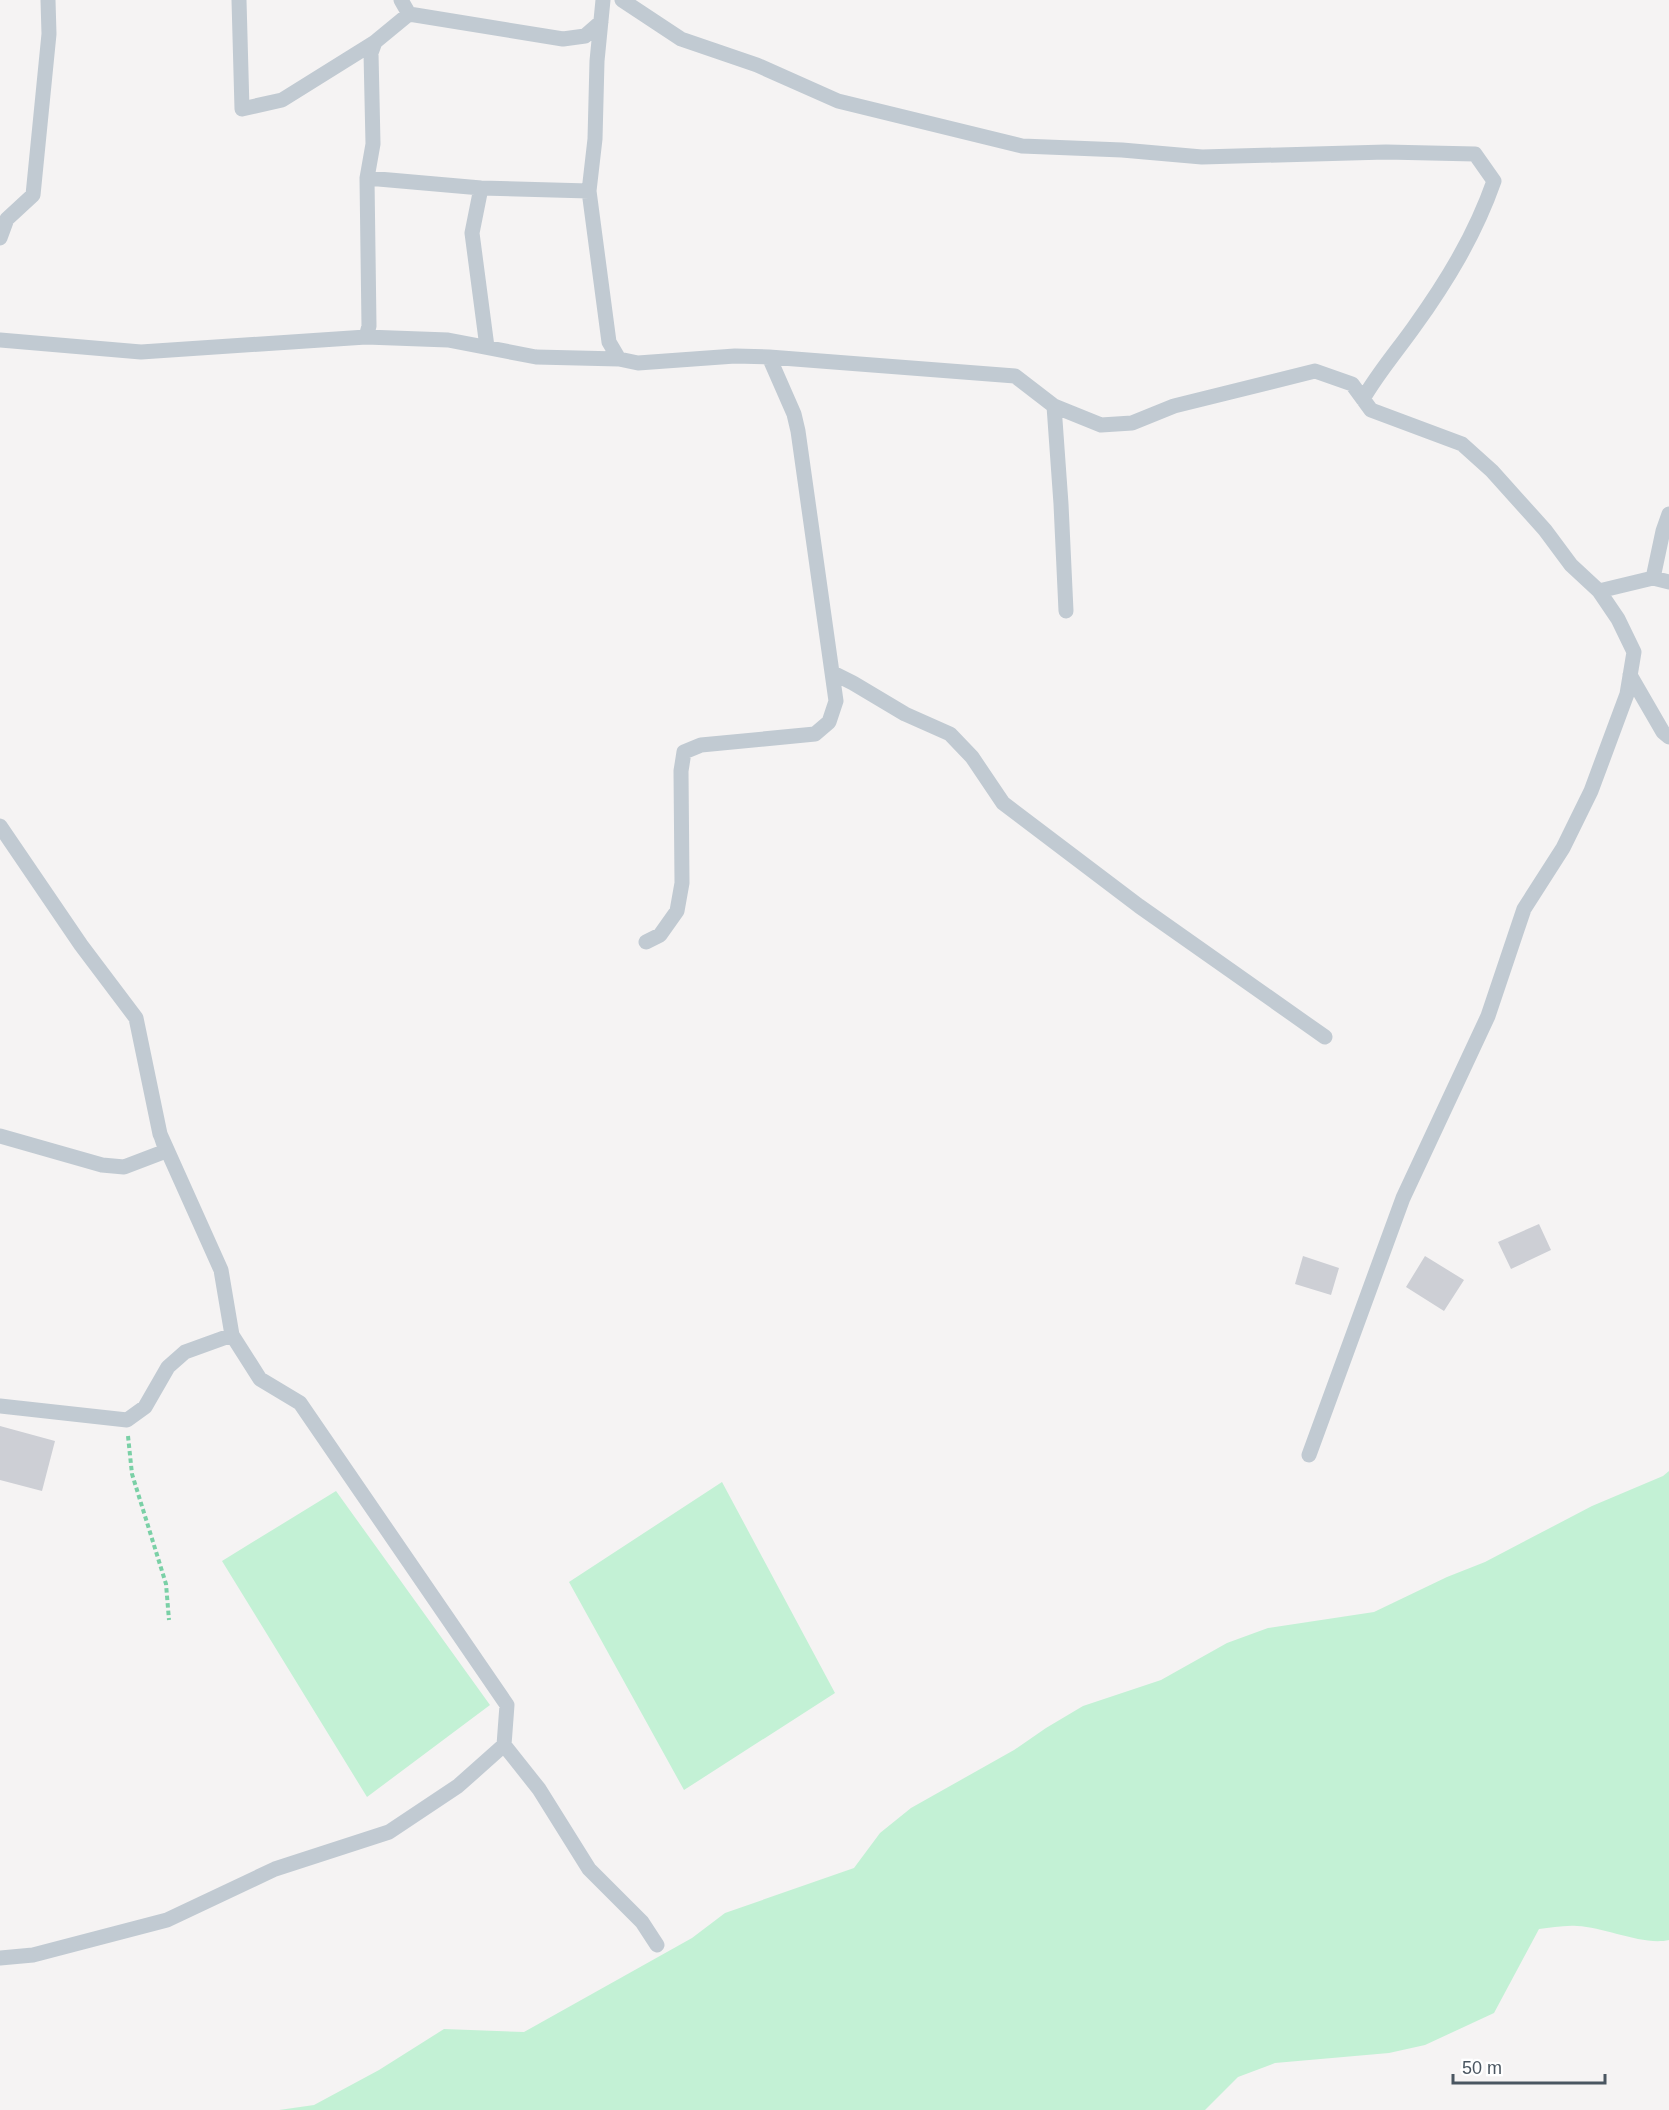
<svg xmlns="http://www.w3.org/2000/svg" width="1669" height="2110" viewBox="0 0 1669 2110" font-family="Helvetica,sans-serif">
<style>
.green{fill:#c3f1d5}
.building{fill:#cdcfd5}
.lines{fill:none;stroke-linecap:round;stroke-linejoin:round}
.path{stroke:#7ad0a6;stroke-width:4;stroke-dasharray:4.5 3;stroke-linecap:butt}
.street{stroke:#c1cad2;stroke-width:15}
</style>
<rect width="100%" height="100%" fill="#f5f3f3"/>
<path class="green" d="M1669 1471V1940C1643 1946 1605 1927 1577 1926 1564 1925 1551 1928 1539 1929L1494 2013 1425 2045 1389 2053 1275 2063 1238 2077 1205 2110H279L314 2105 379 2070 444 2029 524 2032 692 1938 725 1913 854 1868 880 1833 911 1808 1014 1750 1046 1728 1083 1706 1161 1680 1227 1643 1268 1628 1374 1612 1447 1577 1485 1562 1592 1506 1663 1476Z
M722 1482 835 1693 684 1790 569 1582Z
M336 1491 490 1705 367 1797 222 1561Z"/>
<path class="building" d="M1539 1224 1551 1250 1511 1269 1498 1242Z
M1303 1256 1339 1268 1331 1295 1295 1284Z
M1425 1256 1464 1280 1444 1311 1406 1287Z
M0 1426 55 1441 42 1491 0 1480Z"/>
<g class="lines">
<path class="path" d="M128 1436 132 1474 166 1584 169 1620"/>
<path class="street" d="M239 0 242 109 282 100 375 42
M401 0 409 14 563 39 585 36 601 22
M603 0 597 61 595 139 589 191 609 342 619 359 638 363 735 356 769 357 1015 376 1054 406 1061 504 1066 611
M622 0 681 39 757 65 838 101 1022 146 1122 150 1202 157 1386 152 1475 154 1494 181C1475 235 1447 281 1414 327 1397 351 1378 373 1363 399
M367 178 481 188 589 191
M481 188 472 233 487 347
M0 238 7 219 33 195 49 34 48 0
M366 337 369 326 367 178 373 144 371 53 375 42 409 14
M0 340 141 352 366 337 448 340 536 357 619 359
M1054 406 1101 425 1132 423 1174 406 1315 371 1352 384 1371 410 1462 444 1492 471 1545 530 1571 565 1599 591 1618 619 1634 652 1627 694 1591 791 1563 848 1524 909 1488 1016 1403 1198 1309 1455
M1653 578 1663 531 1669 514
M1599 591 1653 578 1669 582
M833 673 853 683 905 714 950 734 972 757 1003 803 1139 906 1325 1037
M1630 675 1663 732 1669 737
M0 826 81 945 136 1018 160 1134 221 1270 232 1335 260 1379 300 1403 507 1705 504 1745 458 1786 389 1832 275 1869 167 1920 33 1955 0 1958
M646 942 660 935 677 911 682 883 681 771 684 752 701 745 815 734 829 722 836 701 798 431 794 414 769 357
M0 1136 102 1165 124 1167 166 1151 162 1139
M0 1406 127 1420 145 1407 168 1367 185 1352 232 1335
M504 1745 539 1789 589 1869 642 1922 657 1945"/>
</g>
<path d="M1453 2074v9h152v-9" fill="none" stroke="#4a5661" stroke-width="3"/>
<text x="1462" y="2074" font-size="18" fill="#4a5661" stroke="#ffffff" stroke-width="4.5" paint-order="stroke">50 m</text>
</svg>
